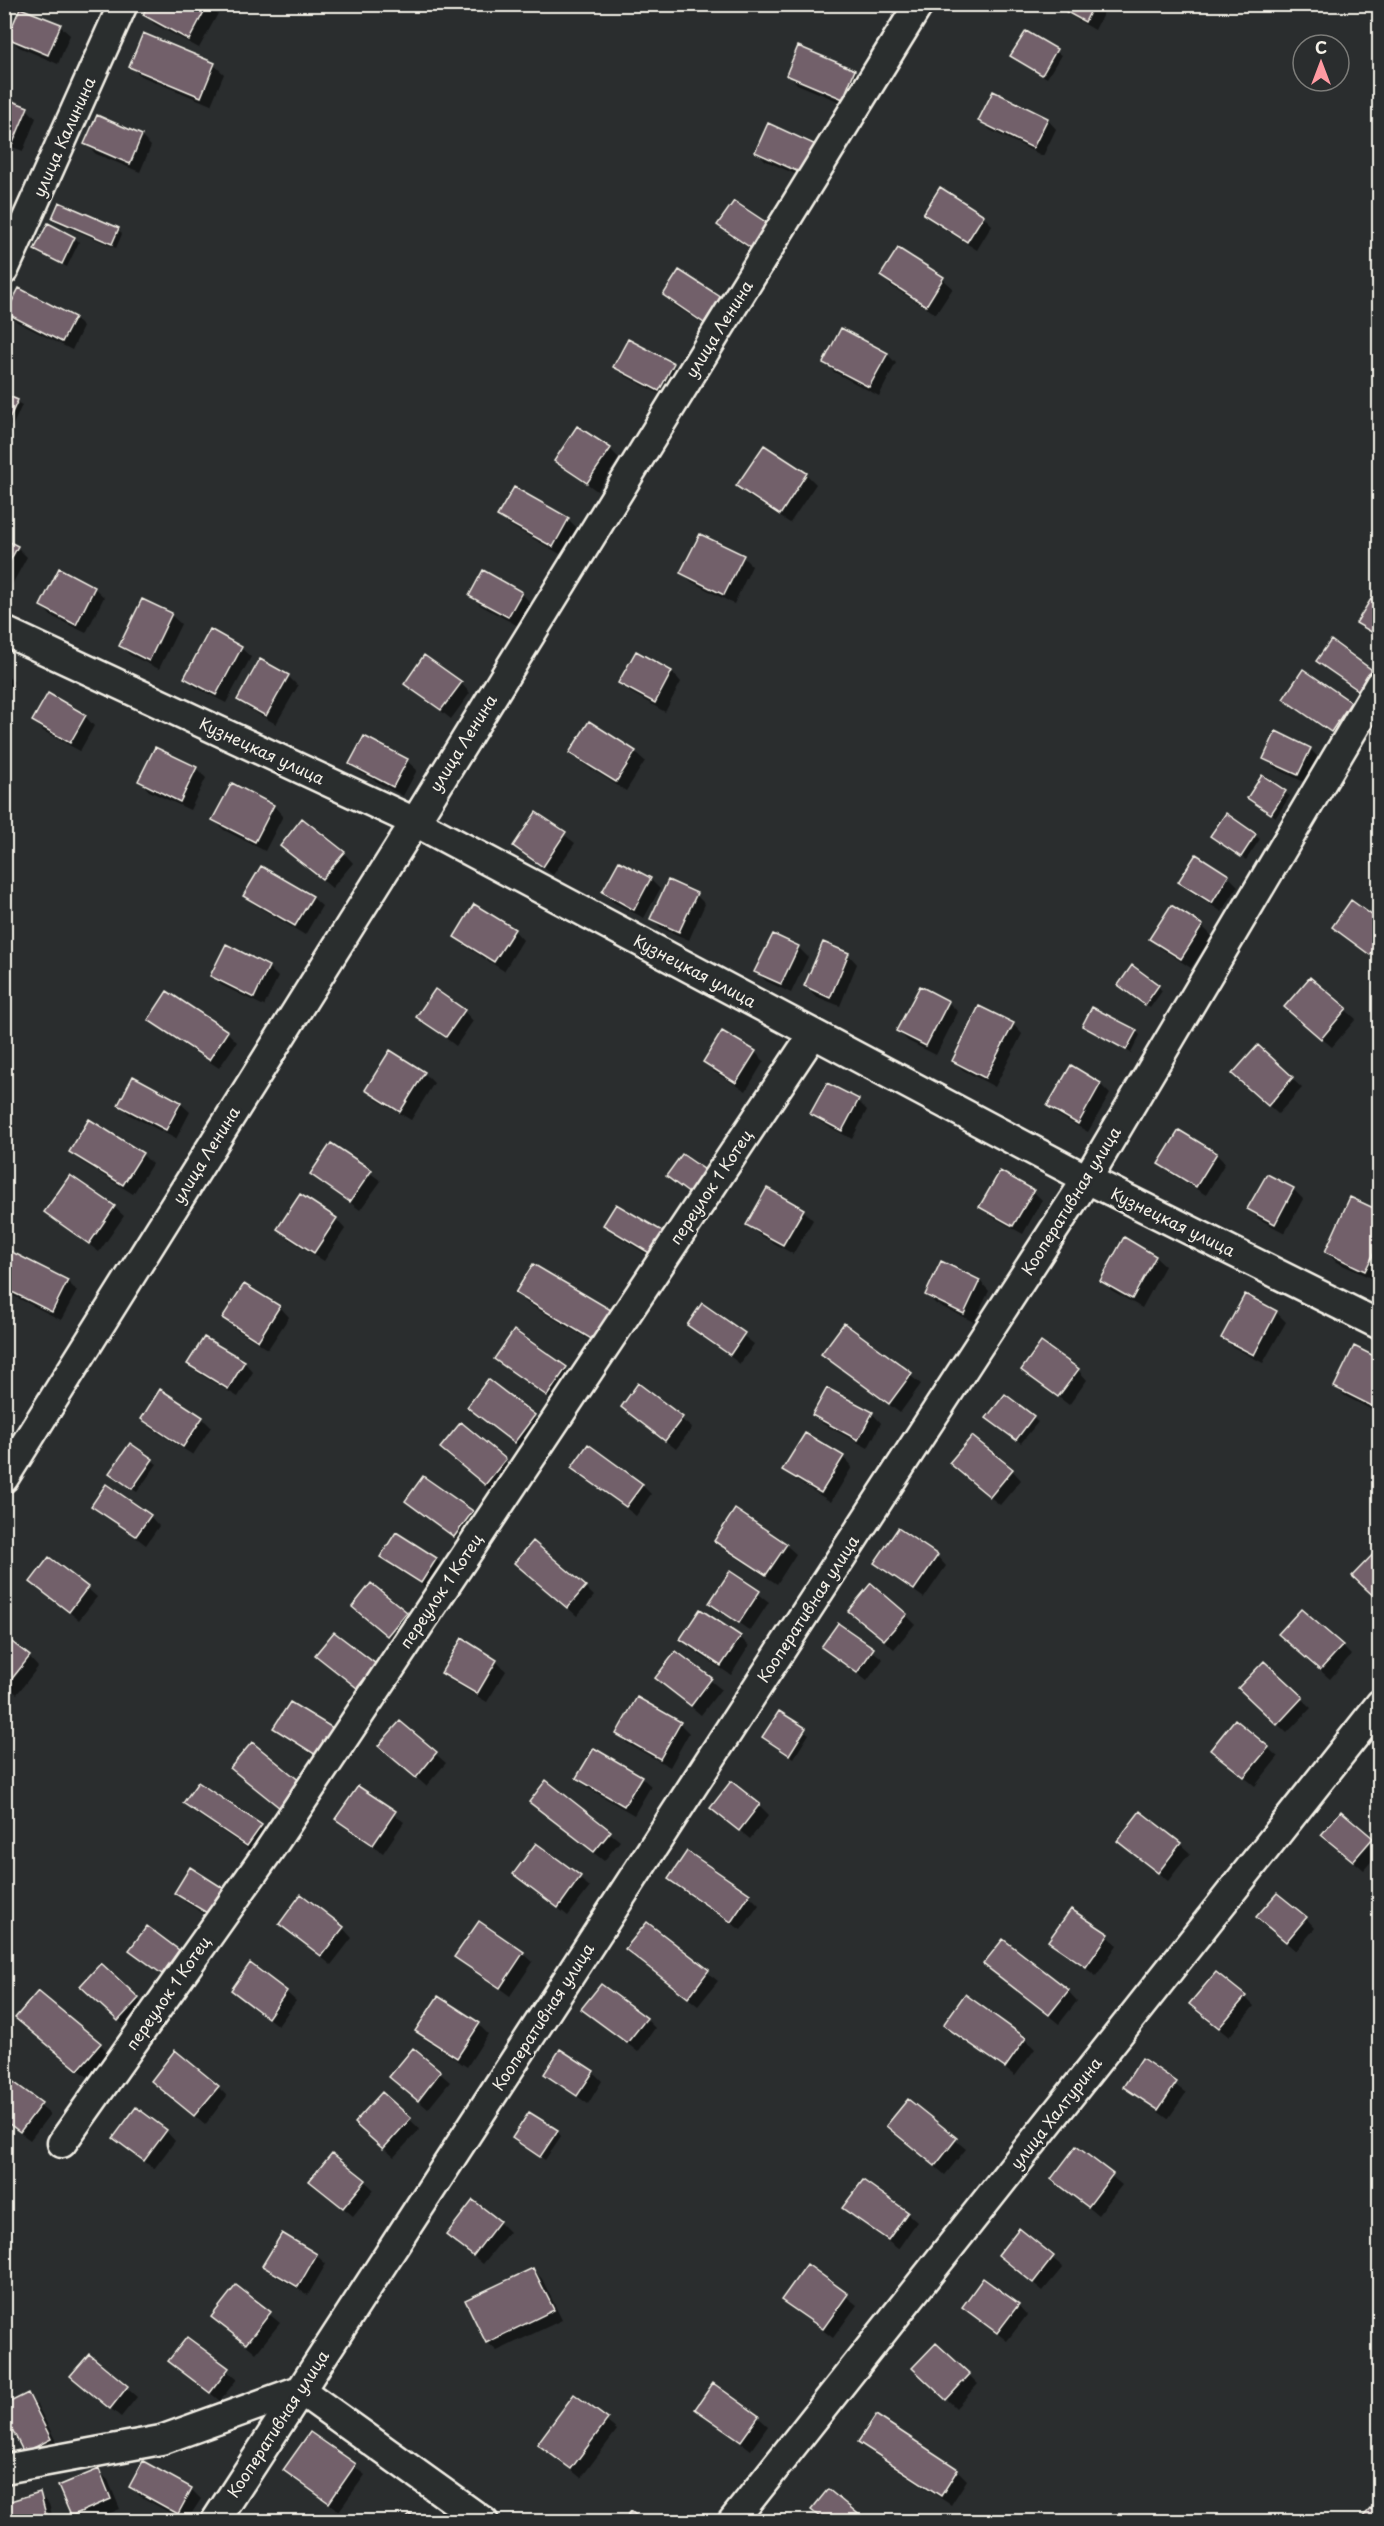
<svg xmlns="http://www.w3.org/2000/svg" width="1384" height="2526" viewBox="0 0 1384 2526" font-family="'Playpen Sans',sans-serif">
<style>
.shadow{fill:#0007}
.building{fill:#72616b;stroke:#f4f1e8;stroke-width:1.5}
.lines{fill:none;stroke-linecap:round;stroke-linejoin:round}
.street-casing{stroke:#f4f1e8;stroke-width:33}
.street{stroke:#2a2d2e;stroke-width:28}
.labels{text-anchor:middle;stroke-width:6;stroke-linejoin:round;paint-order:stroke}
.street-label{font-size:16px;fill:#f4f1e8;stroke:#2a2d2e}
</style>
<rect width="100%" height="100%" fill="#2a2d2e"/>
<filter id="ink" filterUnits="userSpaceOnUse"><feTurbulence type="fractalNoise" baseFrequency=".0167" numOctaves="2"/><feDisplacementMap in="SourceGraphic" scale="12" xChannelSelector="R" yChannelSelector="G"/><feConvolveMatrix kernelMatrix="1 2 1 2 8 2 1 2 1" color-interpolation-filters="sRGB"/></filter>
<g filter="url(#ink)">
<path class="shadow" d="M150 4H214L220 10 199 48 154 24 145 14Z
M1050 4H1103L1106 8 1095 30Z
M60 26 70 35 58 64 19 47 9 38Z
M1026 33 1061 55 1047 78 1012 56Z
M144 35 214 65 224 74 211 105 141 76 131 66Z
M854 71 864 81 852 107 797 84 788 74Z
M4 100 27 109 36 118 23 151 4 144Z
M1047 119 1056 129 1043 156 990 130 980 120Z
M141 136 151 146 140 172 96 154 86 144Z
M815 147 813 182 766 161 757 152Z
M925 214 983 216 992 225 977 250 934 223Z
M53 218 118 229 122 234 116 248 58 223Z
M719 225 769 226 764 258 729 235Z
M75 238 79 242 67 267 36 250Z
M898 250 943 279 953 288 936 314 891 286 882 276Z
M665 295 720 298 729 308 714 331 674 305Z
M7 313 74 318 83 327 72 350 17 322Z
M887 354 896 363 879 396 834 372 825 362Z
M673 364 683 374 669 399 625 376 615 366Z
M4 395 22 405 12 427 4 423Z
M764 447 806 474 816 484 790 523 748 496 738 486Z
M610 449 619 458 597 491 556 461Z
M499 515 568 519 578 529 562 555 509 525Z
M4 540 17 547 27 557 8 592 4 590Z
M743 557 752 566 734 604 692 582 682 573Z
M94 588 104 597 86 633 51 616 42 606Z
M521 593 531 603 518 626 480 605 471 595Z
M142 601 171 615 181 624 159 669 130 655 121 646Z
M241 648 251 657 226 703 195 687 186 677Z
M637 653 672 672 681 682 665 712 630 692 620 683Z
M1318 660 1371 671 1380 680 1368 698Z
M1304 671 1360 713 1341 740 1285 699Z
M4 673 14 682 4 701Z
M288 676 298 686 276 724 249 709 239 699Z
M406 683H461L470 693 451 719Z
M85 716 94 726 80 751 43 731 34 721Z
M365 738 407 761 417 770 403 796 361 773 351 763Z
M1310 749 1320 759 1308 784 1275 768 1265 758Z
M635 752 645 761 626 791 580 762 571 753Z
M196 768 206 778 190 810 149 791 140 781Z
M1262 777 1290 796 1276 817 1249 798Z
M232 785 274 806 283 816 265 851 224 830 214 820Z
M537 814 575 843 553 875 515 846Z
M1226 815 1260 839 1246 860 1216 840Z
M282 846 344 853 353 863 332 888Z
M1196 856 1228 876 1238 886 1222 912 1190 891 1180 882Z
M650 879 660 889 644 918 613 902 604 892Z
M696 895 705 904 689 940 661 928 652 918Z
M245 896 312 897 322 906 305 935 255 905Z
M1380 923V963L1334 927Z
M1202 926 1212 936 1191 968 1160 948 1150 939Z
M514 930 523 940 504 971 465 946 455 937Z
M226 946 269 968 278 977 264 1006 221 985 212 976Z
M798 947 808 957 791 993 766 981 756 971Z
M848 954 857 964 840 1006 815 996 806 986Z
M1310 979 1356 1019 1332 1047 1295 1016Z
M1158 986 1162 991 1150 1008 1124 989Z
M921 988 949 1003 958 1012 936 1055 908 1041 898 1031Z
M464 1011 473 1021 456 1046 418 1017Z
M150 1020 227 1032 237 1042 219 1068 160 1029Z
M1013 1024 1022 1034 995 1087 963 1070 953 1061Z
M1084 1026 1136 1031 1140 1035 1131 1053Z
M1258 1047 1302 1088 1278 1114 1244 1083Z
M755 1052 764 1061 746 1091 714 1072 705 1062Z
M424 1073 434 1083 411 1120 377 1100 367 1090Z
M1100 1084 1110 1094 1088 1132 1058 1115 1049 1106Z
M858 1101 867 1110 852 1139 822 1123 812 1114Z
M180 1103 190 1112 176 1139 130 1115 120 1105Z
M332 1145 381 1181 360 1210 312 1174Z
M71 1151 142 1154 152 1164 133 1194 80 1161Z
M1216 1154 1225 1163 1206 1195 1170 1173 1160 1164Z
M1293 1189 1303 1199 1285 1233 1259 1219 1249 1209Z
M1033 1191 1042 1200 1023 1234 991 1216 981 1207Z
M616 1206 666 1266 614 1234 605 1225Z
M114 1207 124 1216 99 1252 46 1212Z
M803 1210 813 1220 793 1254 758 1234 748 1225Z
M1380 1212V1270L1375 1280 1336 1262 1327 1252Z
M336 1219 345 1229 324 1261 289 1239 279 1229Z
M4 1249 67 1281 77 1291 61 1320 4 1291Z
M1155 1257 1165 1266 1142 1308 1111 1290 1102 1281Z
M942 1263 980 1281 989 1291 974 1322 936 1304 926 1294Z
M534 1266 610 1312 620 1321 603 1348 527 1303 517 1293Z
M245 1286 280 1307 289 1317 268 1349 234 1328 224 1318Z
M703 1305 754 1344 740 1364 689 1325Z
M1276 1312 1286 1322 1263 1363 1233 1347 1223 1337Z
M844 1325 921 1384 900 1413 823 1354Z
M515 1332 576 1377 557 1405 496 1359Z
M1380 1361V1414L1345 1396 1336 1387Z
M244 1362 253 1372 238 1397 198 1373 189 1364Z
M1023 1370H1078L1087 1380 1069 1405Z
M4 1371 12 1379 4 1393Z
M488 1381 544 1426 524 1451 469 1407Z
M639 1385 692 1428 676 1449 622 1407Z
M1005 1396 1038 1422 1021 1443 992 1422Z
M872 1413 881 1423 868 1448 823 1424 814 1415Z
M202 1418 211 1427 193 1455 152 1429 142 1419Z
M461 1425 515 1470 495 1494 442 1448Z
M131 1445 157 1464 137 1492 115 1477Z
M843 1457 852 1467 831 1502 794 1479 784 1469Z
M573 1467 642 1485 651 1494 636 1516Z
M1012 1470 1021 1480 1000 1505 961 1473Z
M407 1501 472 1512 481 1522 464 1546Z
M93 1505 150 1516 159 1526 146 1545Z
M396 1534 436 1559 446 1569 432 1591 391 1566 382 1556Z
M716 1541 786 1545 796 1554 777 1584 725 1550Z
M937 1556 946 1566 924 1598 876 1563Z
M526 1572 585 1587 594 1596 577 1616Z
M731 1573 769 1602 750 1631 711 1603Z
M32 1582 87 1588 97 1597 79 1620Z
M372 1585 415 1623 398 1644 354 1607Z
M906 1615 915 1624 894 1649 860 1620Z
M839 1625 883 1659 867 1681 823 1647Z
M334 1634 384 1675 367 1696 317 1655Z
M740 1637 749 1646 731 1675 691 1649 682 1639Z
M462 1640 496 1661 506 1671 487 1702 453 1682 443 1672Z
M1290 1644 1342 1646 1351 1655 1330 1679Z
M676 1653 721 1689 701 1715 657 1678Z
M29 1657 38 1667 17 1694 4 1684Z
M1264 1663 1311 1708 1287 1733 1240 1688Z
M779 1713 809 1734 794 1758 763 1737Z
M400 1723 446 1763 426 1786 390 1755Z
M680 1724 689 1733 670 1767 628 1744 618 1734Z
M275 1728 332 1730 341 1739 326 1763 285 1737Z
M1268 1748 1278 1757 1255 1786 1222 1759Z
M641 1777 651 1786 634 1815 588 1788 578 1778Z
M546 1782 620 1841 604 1861 531 1802Z
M358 1788 404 1822 383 1853 337 1819Z
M185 1803 261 1826 271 1836 257 1855 195 1813Z
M759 1805 769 1815 750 1839 712 1808Z
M1341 1813 1380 1847V1851L1364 1870 1333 1844Z
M1119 1841 1180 1844 1190 1853 1168 1881Z
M537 1845 590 1887 568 1916 515 1874Z
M687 1853 749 1895 759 1905 741 1930 679 1888 670 1879Z
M190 1869 222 1889 232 1899 217 1922 185 1902 176 1892Z
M1306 1918 1315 1928 1296 1951 1268 1927Z
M281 1924 343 1928 352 1938 331 1965Z
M647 1924 718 1981 698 2006 627 1949Z
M1108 1936 1117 1945 1096 1976 1050 1941Z
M131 1950 178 1951 188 1961 172 1982Z
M523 1953 533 1962 510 1996 456 1957Z
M985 1964 1068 1991 1077 2001 1059 2024Z
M233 1990 286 1992 296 2001 278 2026Z
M92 1996 138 1999 147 2008 128 2029Z
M1245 1997 1254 2006 1229 2037 1201 2014Z
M583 2009 646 2019 655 2028 638 2052Z
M945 2024 1025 2039 1035 2049 1015 2076Z
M479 2025 488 2034 467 2067 426 2040 417 2031Z
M27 2027 100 2044 109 2053 89 2078Z
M413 2050 450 2082 428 2109 401 2086Z
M1143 2060 1186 2093 1168 2119 1124 2087Z
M593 2072 602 2081 588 2104 546 2074Z
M4 2077 50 2114 30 2140 4 2121Z
M153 2081 218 2087 227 2096 205 2125Z
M382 2094 420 2129 394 2157 365 2132Z
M908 2101 966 2149 945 2175 888 2126Z
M166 2131 175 2141 154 2169 115 2138Z
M557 2131 561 2136 545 2160 519 2142Z
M1077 2148 1122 2185 1098 2215 1053 2178Z
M311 2181H365L374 2190 353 2216Z
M844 2208 907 2213 917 2222 898 2249Z
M499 2222 509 2232 483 2264 448 2235Z
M1020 2231 1063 2267 1043 2291 1000 2255Z
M316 2255 326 2264 308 2295 274 2275 264 2266Z
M807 2266 857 2305 833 2338 783 2300Z
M533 2269 542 2279 562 2320 497 2351 487 2342Z
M236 2287 280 2323 256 2353 213 2317Z
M1018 2305 1027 2315 1007 2341 964 2307Z
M187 2339 237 2379 220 2401 170 2361Z
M89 2356 137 2397 121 2417 82 2385Z
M915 2368 969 2375 978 2384 956 2408Z
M27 2395 37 2405 60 2449 26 2452Z
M575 2396 617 2430 581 2478 539 2444Z
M697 2409 758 2417 768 2426 751 2450Z
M877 2417 957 2470 967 2480 951 2505 870 2451 860 2442Z
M311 2434 365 2475 339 2511 285 2470Z
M98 2471 108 2480 120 2509 89 2522H78L72 2515Z
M131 2487 191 2489 201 2499 186 2522 140 2496Z
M39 2494 49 2504 54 2522H14Z"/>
<path class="building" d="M148 4H208L189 40 143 15Z
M1052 4H1094L1085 22Z
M20 8 61 24 48 55 7 38Z
M1026 31 1057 49 1042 75 1010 56Z
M143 33 215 63 201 97 129 67Z
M798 46 855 70 843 99 786 75Z
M993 91 1048 118 1033 148 978 121Z
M4 98 28 107 13 143 4 139Z
M97 115 142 135 130 164 84 144Z
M768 123 816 145 803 174 755 152Z
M940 187 984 215 967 242 923 214Z
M734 201 770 225 754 250 717 225Z
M59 202 119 228 112 244 52 218Z
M48 223 75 237 62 264 34 250Z
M898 248 944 277 926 306 880 276Z
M679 270 721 297 704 323 663 295Z
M19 288 75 317 62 342 6 313Z
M841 328 888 353 869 387 823 363Z
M628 339 674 363 659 391 613 367Z
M4 394 18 400 7 423 4 422Z
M577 426 611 448 587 483 554 461Z
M764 445 807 473 780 515 736 486Z
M514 487 569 518 553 547 497 516Z
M700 534 744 555 724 595 680 573Z
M4 539 18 546 4 572Z
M59 568 95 587 76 625 40 606Z
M483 570 522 592 508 617 469 596Z
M142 599 172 613 149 661 119 646Z
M1371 599 1380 604V637L1356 623Z
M210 629 242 647 216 695 184 678Z
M1331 640 1372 670 1358 690 1316 661Z
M636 651 672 671 655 703 618 683Z
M424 655 462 682 441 710 404 684Z
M260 659 289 675 266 716 237 700Z
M1303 669 1351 702 1331 732 1283 699Z
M48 693 86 715 70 743 32 721Z
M589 721 636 751 616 782 569 753Z
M1276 731 1311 748 1298 775 1263 759Z
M364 736 408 759 393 787 349 764Z
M155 747 197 767 180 802 138 781Z
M1262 775 1286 791 1271 814 1247 798Z
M232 783 274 805 255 842 212 820Z
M536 812 566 832 543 867 513 846Z
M1226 813 1256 834 1241 857 1210 836Z
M302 818 345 852 322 879 280 846Z
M1196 854 1229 875 1212 903 1178 882Z
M619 861 651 878 634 910 602 892Z
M261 866 313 896 295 926 243 896Z
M668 880 697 893 679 932 650 919Z
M1351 900 1380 921V942L1370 955 1332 927Z
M474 904 515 929 494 962 454 937Z
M1171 905 1203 925 1181 959 1149 939Z
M773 934 799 946 781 984 754 972Z
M823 942 849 953 830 998 804 986Z
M226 944 269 966 254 998 210 976Z
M1132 965 1159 985 1145 1005 1118 985Z
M1310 977 1347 1008 1321 1039 1284 1007Z
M920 986 949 1001 926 1046 896 1031Z
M435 989 465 1010 446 1037 416 1017Z
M167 991 228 1031 209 1060 148 1020Z
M979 1006 1014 1023 985 1078 952 1061Z
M1092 1007 1137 1030 1126 1050 1082 1026Z
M722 1031 756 1051 736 1083 703 1062Z
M1258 1045 1293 1077 1268 1106 1232 1074Z
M390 1050 425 1072 400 1112 365 1090Z
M1071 1065 1101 1083 1078 1124 1047 1106Z
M133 1076 181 1102 166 1130 118 1105Z
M827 1083 859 1099 842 1131 810 1114Z
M89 1119 143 1153 123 1185 69 1152Z
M1179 1130 1217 1153 1196 1187 1158 1164Z
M331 1143 372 1170 350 1202 310 1174Z
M682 1154 711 1174 694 1197 666 1176Z
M1000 1171 1034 1190 1013 1226 979 1207Z
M1267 1174 1294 1188 1275 1224 1247 1209Z
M70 1175 115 1206 89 1244 44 1212Z
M767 1188 804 1209 783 1245 746 1225Z
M300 1194 337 1218 314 1253 277 1229Z
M1350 1197 1380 1211V1241L1365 1271 1325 1252Z
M616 1204 669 1235 656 1257 603 1225Z
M1124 1237 1156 1256 1132 1299 1100 1281Z
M4 1248 68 1280 52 1312 4 1288Z
M941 1261 980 1280 964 1314 925 1295Z
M533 1264 611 1310 593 1340 515 1293Z
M244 1284 280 1306 258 1341 222 1318Z
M1245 1294 1277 1311 1254 1355 1221 1338Z
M702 1303 745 1333 730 1355 687 1325Z
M844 1323 912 1373 889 1404 821 1354Z
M514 1330 567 1367 547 1396 494 1359Z
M204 1337 245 1361 228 1389 187 1364Z
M1041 1342 1079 1369 1058 1397 1021 1370Z
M1354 1346 1380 1359V1410L1334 1387Z
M488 1379 535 1415 514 1443 467 1407Z
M638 1383 683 1417 665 1441 621 1407Z
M827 1388 873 1412 858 1440 812 1415Z
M160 1389 203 1417 183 1447 141 1419Z
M1005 1394 1034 1416 1016 1440 986 1418Z
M461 1422 506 1459 485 1485 440 1448Z
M805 1433 844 1456 821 1493 782 1470Z
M972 1436 1013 1469 990 1497 949 1463Z
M130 1443 153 1459 132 1489 109 1473Z
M588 1444 643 1484 626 1507 571 1468Z
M423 1476 473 1511 454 1537 405 1501Z
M106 1484 151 1515 136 1536 91 1506Z
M735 1509 787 1544 766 1575 714 1541Z
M898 1528 938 1555 914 1590 874 1563Z
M396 1532 437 1558 421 1583 380 1557Z
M533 1541 586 1586 567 1608 514 1563Z
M1380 1547V1602L1352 1576Z
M49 1557 88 1587 69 1612 30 1582Z
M730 1571 760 1591 739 1623 709 1603Z
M371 1583 407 1612 387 1636 352 1607Z
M871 1583 907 1614 884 1640 848 1611Z
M700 1609 741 1636 721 1666 680 1639Z
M1301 1609 1343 1645 1320 1670 1278 1634Z
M838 1623 874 1648 857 1673 821 1647Z
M334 1632 376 1664 357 1688 315 1655Z
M4 1636 30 1656 7 1685 4 1684Z
M462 1638 497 1660 477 1694 441 1673Z
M676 1651 712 1678 691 1706 655 1678Z
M1264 1661 1303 1697 1277 1725 1238 1688Z
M637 1697 681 1722 660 1759 616 1734Z
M290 1702 333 1728 316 1755 273 1728Z
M779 1711 806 1728 789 1755 762 1737Z
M1235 1719 1269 1747 1244 1777 1210 1750Z
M400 1721 437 1752 416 1778 378 1746Z
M252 1742 301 1782 280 1808 230 1768Z
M594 1748 642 1776 624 1806 576 1778Z
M546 1780 611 1831 594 1852 529 1802Z
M731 1781 760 1804 739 1831 710 1808Z
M198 1782 262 1825 247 1846 183 1803Z
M358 1786 396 1811 373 1845 335 1819Z
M1140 1811 1181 1843 1158 1873 1117 1841Z
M1341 1811 1373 1838 1353 1861 1321 1835Z
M536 1843 581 1876 558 1908 513 1874Z
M687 1851 750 1894 731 1922 668 1879Z
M190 1867 223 1888 207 1913 174 1893Z
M1277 1893 1307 1917 1286 1942 1256 1917Z
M301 1894 344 1927 321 1956 279 1924Z
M1071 1909 1109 1934 1086 1967 1048 1941Z
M479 1921 524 1952 500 1988 454 1957Z
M647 1922 709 1970 688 1998 625 1949Z
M147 1926 179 1950 162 1974 129 1950Z
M1003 1939 1069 1990 1049 2015 983 1964Z
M101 1963 139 1998 118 2021 80 1986Z
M250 1963 287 1991 268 2018 231 1990Z
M1216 1972 1246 1996 1219 2028 1189 2004Z
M601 1984 647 2018 627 2043 581 2009Z
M38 1991 101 2043 78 2070 15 2018Z
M965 1994 1026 2038 1005 2068 943 2025Z
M438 1996 480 2023 457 2058 415 2031Z
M413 2048 441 2071 418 2101 389 2077Z
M560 2049 594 2071 577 2096 544 2074Z
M175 2050 219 2086 194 2116 151 2081Z
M1142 2058 1177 2082 1158 2110 1123 2087Z
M4 2075 42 2103 20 2132 4 2120Z
M382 2092 411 2118 383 2149 354 2123Z
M908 2099 957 2138 935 2166 886 2126Z
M136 2107 167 2130 144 2161 113 2138Z
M529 2112 558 2130 540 2157 512 2138Z
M1076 2146 1113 2174 1088 2207 1051 2179Z
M332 2153 366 2180 343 2208 309 2181Z
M863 2180 908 2212 888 2240 842 2208Z
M473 2200 500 2221 473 2256 446 2235Z
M1019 2228 1054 2256 1033 2283 998 2255Z
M282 2233 317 2254 298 2287 262 2266Z
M807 2264 848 2294 823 2329 781 2300Z
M533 2268 554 2310 486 2343 465 2300Z
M983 2278 1019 2304 997 2333 962 2307Z
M236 2285 271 2312 246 2344 211 2317Z
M187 2337 229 2368 210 2393 168 2361Z
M936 2343 970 2374 946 2400 912 2368Z
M89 2354 128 2386 110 2409 70 2376Z
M713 2383 759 2416 741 2441 695 2409Z
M28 2393 51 2439 24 2453 4 2413V2405Z
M574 2394 608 2419 571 2469 537 2444Z
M876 2415 958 2469 941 2496 858 2442Z
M310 2432 356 2464 329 2503 283 2470Z
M143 2461 192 2488 178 2514 129 2487Z
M99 2469 111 2499 71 2516 58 2486Z
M828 2489 868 2522H826L811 2510Z
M40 2492 48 2522H13L7 2502Z
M1371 2508 1380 2517V2522H1358Z
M631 2511 644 2522H622Z
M410 2514 420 2522H404Z"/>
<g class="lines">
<defs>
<path id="street" d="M4 270 123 4
M4 631 415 822 1087 1179 1380 1325
M4 1478 415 822 919 4
M62 2143 268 1852 813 1034
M4 2469 161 2440 300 2390 484 2522
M215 2522 1087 1179 1380 684
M732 2522 1380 1704"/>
</defs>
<use href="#street" class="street-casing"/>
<use href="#street" class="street"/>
</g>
</g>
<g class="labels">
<g class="street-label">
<text transform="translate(64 137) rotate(-66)" y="6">улица Калинина</text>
<text transform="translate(719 329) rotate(-58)" y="6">улица Ленина</text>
<text transform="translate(463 743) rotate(-58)" y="6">улица Ленина</text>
<text transform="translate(262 751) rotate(25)" y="6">Кузнецкая улица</text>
<text transform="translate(695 971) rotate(28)" y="6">Кузнецкая улица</text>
<text transform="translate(206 1155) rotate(-58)" y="6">улица Ленина</text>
<text transform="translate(711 1187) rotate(-56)" y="6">переулок 1 Котец</text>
<text transform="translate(1071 1201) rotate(-58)" y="6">Кооперативная улица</text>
<text transform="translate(1173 1222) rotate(26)" y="6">Кузнецкая улица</text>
<text transform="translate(441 1591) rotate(-56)" y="6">переулок 1 Котец</text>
<text transform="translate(808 1609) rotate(-57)" y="6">Кооперативная улица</text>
<text transform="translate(168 1993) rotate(-55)" y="6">переулок 1 Котец</text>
<text transform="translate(543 2017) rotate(-57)" y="6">Кооперативная улица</text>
<text transform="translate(1056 2113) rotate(-52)" y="6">улица Халтурина</text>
<text transform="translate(278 2424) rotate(-57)" y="6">Кооперативная улица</text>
</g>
</g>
<rect width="1384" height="2526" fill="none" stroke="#2a2d2e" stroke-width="24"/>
<rect x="12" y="12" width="1360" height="2502" fill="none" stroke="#f4f1e8" stroke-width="2" filter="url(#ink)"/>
<g transform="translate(1321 63)"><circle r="28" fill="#2a2d2e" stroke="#7b7b78" stroke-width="1.5"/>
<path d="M0-4.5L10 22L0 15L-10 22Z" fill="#ff9aa2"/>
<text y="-9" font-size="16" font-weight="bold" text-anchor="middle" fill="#f4f1e8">С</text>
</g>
</svg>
